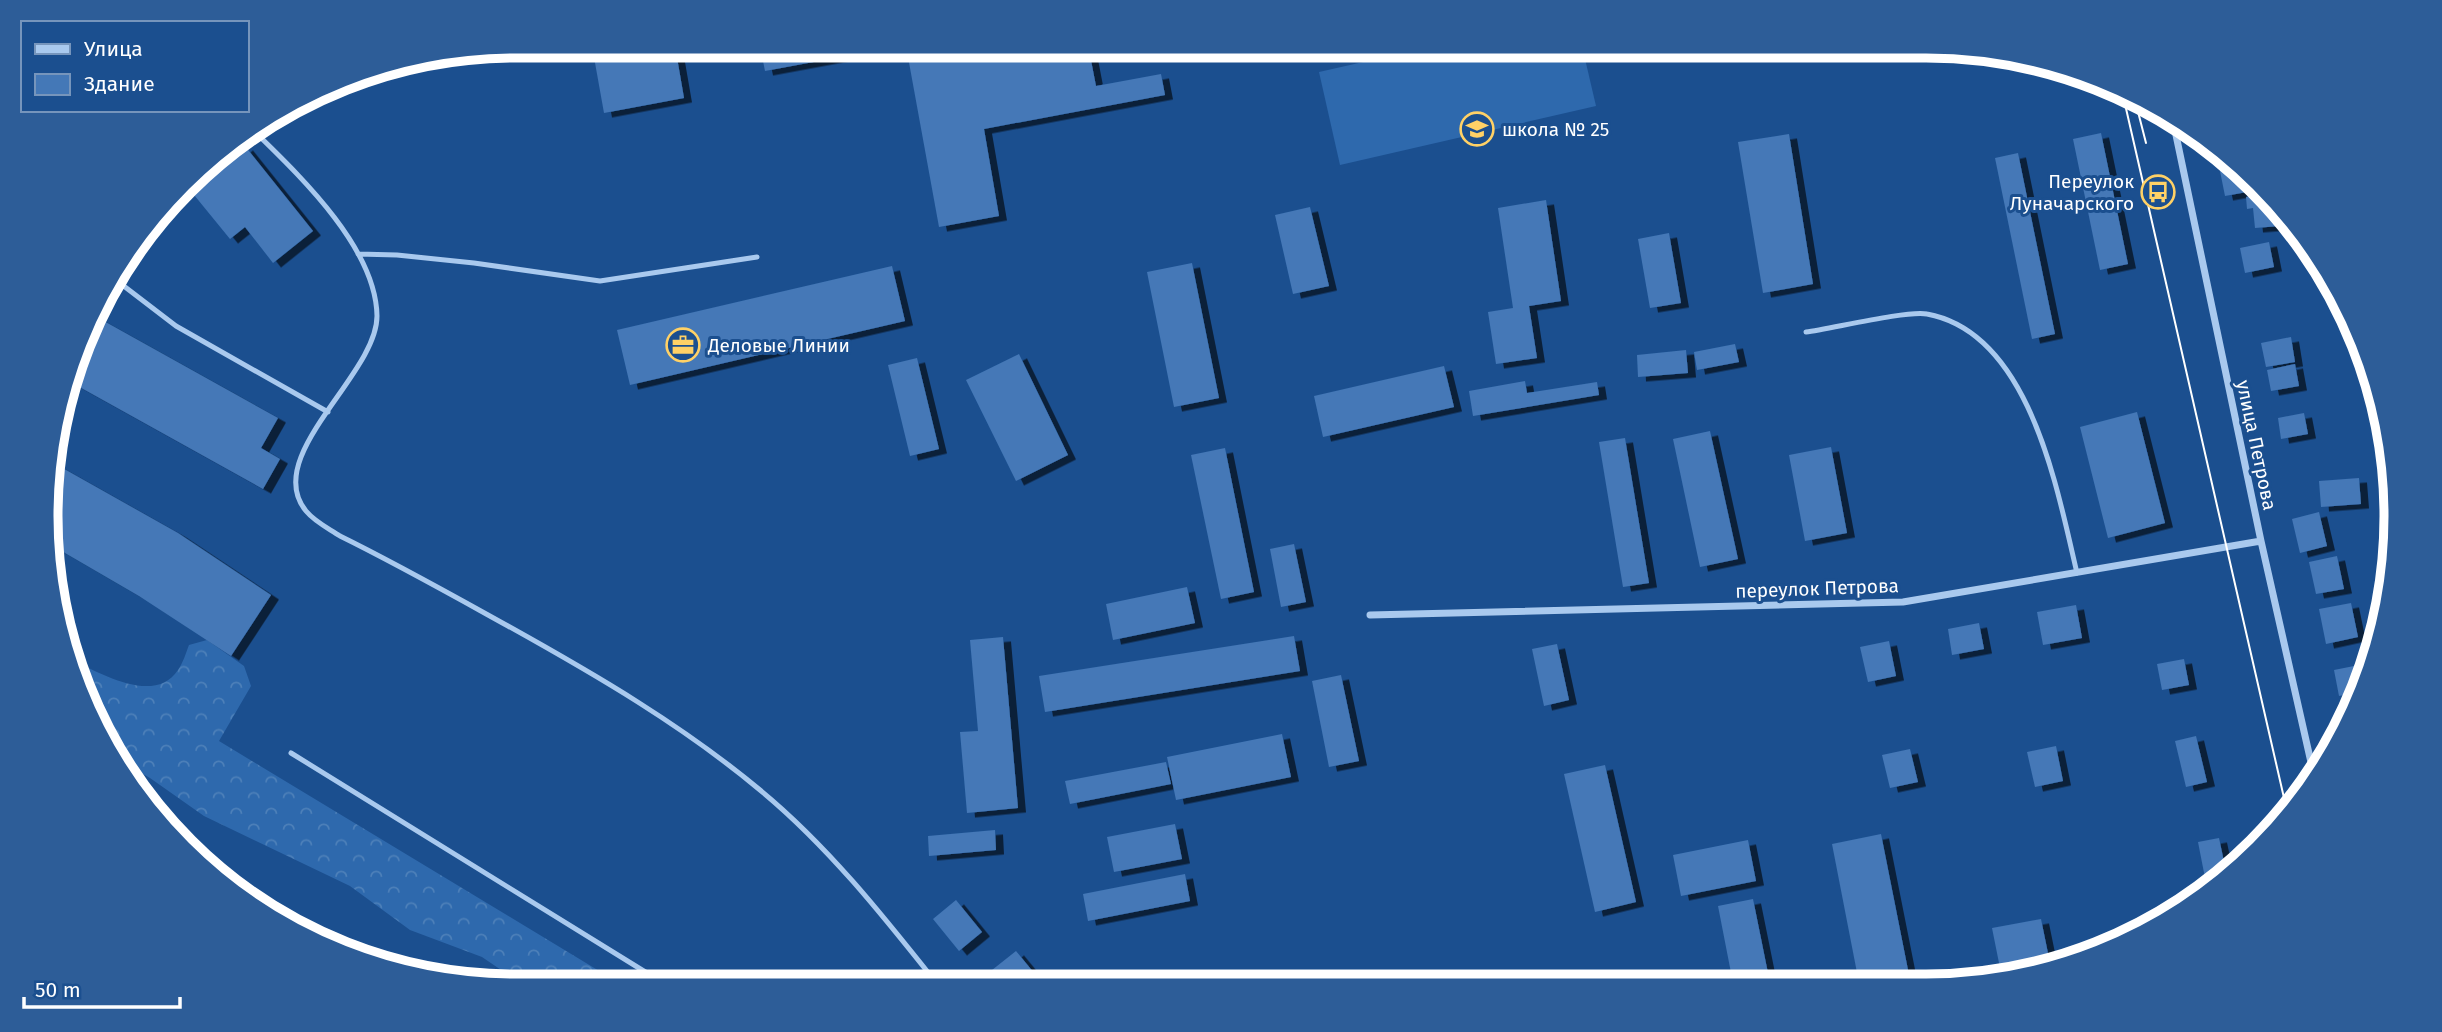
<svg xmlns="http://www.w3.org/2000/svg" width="2442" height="1032" viewBox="0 0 2442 1032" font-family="'Fira Sans',sans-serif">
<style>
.forest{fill:url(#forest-crowns)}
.pitch{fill:#2e69ad}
.building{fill:#4478b7;filter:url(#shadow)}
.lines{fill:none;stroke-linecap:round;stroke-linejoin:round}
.lane{stroke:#a9c9ee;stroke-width:5}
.street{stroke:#a9c9ee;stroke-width:7}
.tram{stroke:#fff;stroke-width:2}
.labels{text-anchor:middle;stroke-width:6;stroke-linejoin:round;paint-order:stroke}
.poi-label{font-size:19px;fill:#fff;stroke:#1b4f8f;text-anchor:start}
.street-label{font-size:19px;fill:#fff;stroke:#1b4f8f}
.rim{fill:none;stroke:#fff;stroke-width:9}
</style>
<defs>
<pattern id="forest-crowns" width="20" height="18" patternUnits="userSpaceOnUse" patternTransform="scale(1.75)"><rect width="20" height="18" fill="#2e69ad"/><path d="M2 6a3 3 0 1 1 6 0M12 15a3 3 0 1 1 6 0" fill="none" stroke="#4d80b9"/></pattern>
<filter id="shadow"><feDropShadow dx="8" dy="4.5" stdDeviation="0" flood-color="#0009"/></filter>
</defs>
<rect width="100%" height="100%" fill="#1b4f8f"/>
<path class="forest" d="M207 640 244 666 251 686 219 741 624 986H525L482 957 410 930 350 886 204 816 150 778 112 756 74 661C102 674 155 705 178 670 183 663 186 653 189 645Z"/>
<path class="pitch" d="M1434 46H1582L1596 106 1340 165 1319 72Z"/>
<path class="building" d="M592 46H675L684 98 604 113Z
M760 46H861L862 53 765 71Z
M906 46H1042L1044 58 1089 50 1096 86 1161 74 1165 95 984 129 999 216 939 227Z
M1904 46H1926L1928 47 1905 52Z
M2054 67 2077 70 2084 73 2057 79Z
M2101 133 2128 264 2100 270 2073 139Z
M1789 134 1813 284 1763 293 1738 142Z
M245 146 313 231 273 263 245 227 230 239 190 190Z
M2018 153 2055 334 2032 339 1995 158Z
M2241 168 2257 185 2258 190 2225 196 2220 171Z
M2266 194 2278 207 2280 226 2255 228 2253 208 2247 209 2246 197Z
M1546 200 1561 301 1529 306 1537 358 1496 364 1488 312 1513 308 1498 208Z
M1310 207 1329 286 1293 294 1275 215Z
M1669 233 1681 303 1650 308 1638 239Z
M2269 242 2274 267 2245 273 2240 248Z
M1192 263 1219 398 1174 407 1147 272Z
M892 266 905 321 630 385 617 330Z
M93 315 278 418 261 448 280 459 263 489 67 380Z
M2291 337 2295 362 2266 367 2261 343Z
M1735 344 1739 362 1697 370 1694 352Z
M1686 350 1688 373 1638 377 1637 355Z
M1019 354 1068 455 1016 481 966 380Z
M917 358 939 449 910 456 888 365Z
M2295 364 2299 386 2271 391 2267 370Z
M1444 366 1454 407 1323 437 1314 396Z
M1525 381 1527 393 1597 382 1599 395 1473 416 1469 391Z
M2137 412 2165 523 2108 538 2080 427Z
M2304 413 2308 434 2281 439 2278 418Z
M1710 431 1738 559 1700 567 1673 439Z
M1625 438 1649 583 1623 587 1599 442Z
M1831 447 1847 533 1805 541 1789 455Z
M1225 448 1254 592 1221 599 1191 455Z
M50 461 178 533 271 595 231 656 139 596 53 546Z
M2359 478 2361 504 2321 507 2319 481Z
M2319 512 2327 546 2300 553 2292 519Z
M1294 544 1306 602 1281 607 1270 549Z
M2337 556 2344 589 2316 594 2309 562Z
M1187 587 1195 623 1113 640 1106 604Z
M2351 603 2358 637 2326 644 2319 609Z
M2076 605 2082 638 2043 645 2037 612Z
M1979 623 1984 649 1952 655 1948 629Z
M1294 636 1300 671 1045 712 1039 676Z
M1003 637 1018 808 967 813 960 732 978 731 970 640Z
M1889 641 1896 676 1868 682 1860 647Z
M1557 644 1569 700 1544 706 1532 649Z
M2184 659 2189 685 2162 690 2157 664Z
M2359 665 2362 686 2359 692 2339 696 2334 670Z
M1341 675 1359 761 1329 767 1312 681Z
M2357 697 2347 717 2344 722 2340 701Z
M1282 734 1291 777 1176 800 1167 757Z
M2196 736 2207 782 2186 787 2175 741Z
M2056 746 2063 781 2035 787 2027 752Z
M1910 749 1918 782 1890 788 1882 755Z
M1166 762 1171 784 1070 804 1065 781Z
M1605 765 1636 902 1595 912 1564 774Z
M1175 824 1182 859 1114 872 1107 837Z
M995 830 996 850 929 856 928 836Z
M1881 834 1910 980 1859 983 1832 844Z
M2219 838 2227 876 2206 883 2198 842Z
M1748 840 1756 881 1681 896 1673 855Z
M1185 874 1190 901 1088 921 1083 894Z
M1753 899 1770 983H1733L1718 906Z
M956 900 982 932 959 951 933 919Z
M2041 919 2050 963 2002 978 1992 928Z
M1016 951 1044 985H995L987 974Z
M1552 978V984H1527L1526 982Z"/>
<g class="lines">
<path class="lane" d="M252 129C298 174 376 247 377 316 377 375 261 456 306 511 315 522 328 528 340 536 397 564 452 595 508 626 596 675 682 725 760 790 828 846 884 917 938 985
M358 254 397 255 474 263 600 281 757 257
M112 277 176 326 328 412
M1806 332C1830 329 1908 310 1927 314 2030 333 2057 489 2077 573
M291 753 668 986"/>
<path class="street" d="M2172 116 2261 541 2315 780
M1370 615 1903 602 2261 541"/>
<path class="tram" d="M2122 91 2287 811
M2134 96 2146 143"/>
</g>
<defs>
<symbol id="school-ring" viewBox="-11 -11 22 22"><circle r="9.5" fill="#1b4f8f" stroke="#ffd166" stroke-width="1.5"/><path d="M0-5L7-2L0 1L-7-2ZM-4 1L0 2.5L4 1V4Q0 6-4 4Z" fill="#ffd166"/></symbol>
<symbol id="bus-ring" viewBox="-11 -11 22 22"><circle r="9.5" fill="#1b4f8f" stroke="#ffd166" stroke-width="1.5"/><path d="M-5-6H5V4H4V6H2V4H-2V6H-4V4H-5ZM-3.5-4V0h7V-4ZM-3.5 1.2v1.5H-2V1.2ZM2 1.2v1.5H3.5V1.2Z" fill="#ffd166"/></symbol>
<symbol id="office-ring" viewBox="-11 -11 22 22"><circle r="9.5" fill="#1b4f8f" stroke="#ffd166" stroke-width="1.5"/><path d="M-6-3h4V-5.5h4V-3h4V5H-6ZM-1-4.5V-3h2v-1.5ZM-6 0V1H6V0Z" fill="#ffd166"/></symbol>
</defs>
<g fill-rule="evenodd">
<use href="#school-ring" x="1458" y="110" width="38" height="38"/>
<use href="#bus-ring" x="2139" y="173" width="38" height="38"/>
<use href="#office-ring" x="664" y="326" width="38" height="38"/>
</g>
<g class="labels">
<g class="poi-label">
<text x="1502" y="136">школа № 25</text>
<text x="2134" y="188" text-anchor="end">Переулок<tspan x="2134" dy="22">Луначарского</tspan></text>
<text x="708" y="352">Деловые Линии</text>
</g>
<g class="street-label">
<text transform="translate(2257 445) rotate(78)" y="7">улица Петрова</text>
<text transform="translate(1817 588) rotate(-2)" y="7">переулок Петрова</text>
</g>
</g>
<path d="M0 0H2442V1032H0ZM516 58H1926A458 458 0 0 1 2384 516V516A458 458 0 0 1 1926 974H516A458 458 0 0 1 58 516V516A458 458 0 0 1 516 58Z" fill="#2d5d98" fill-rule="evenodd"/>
<path class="rim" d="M516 58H1926A458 458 0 0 1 2384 516V516A458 458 0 0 1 1926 974H516A458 458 0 0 1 58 516V516A458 458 0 0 1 516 58Z"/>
<rect x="21" y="21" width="228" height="91" fill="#1b4f8f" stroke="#7695bc" stroke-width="2"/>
<rect x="35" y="44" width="35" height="10" fill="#a9c9ee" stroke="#7695bc" stroke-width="2"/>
<text x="84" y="56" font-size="21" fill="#ffffff">Улица</text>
<rect x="35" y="74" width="35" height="21" fill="#4478b7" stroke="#7695bc" stroke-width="2"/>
<text x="84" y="91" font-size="21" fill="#ffffff">Здание</text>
<path d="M24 997v10h156v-10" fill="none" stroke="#ffffff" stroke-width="3.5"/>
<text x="35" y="997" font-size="21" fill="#ffffff" stroke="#1b4f8f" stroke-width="5" paint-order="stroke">50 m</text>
</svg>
